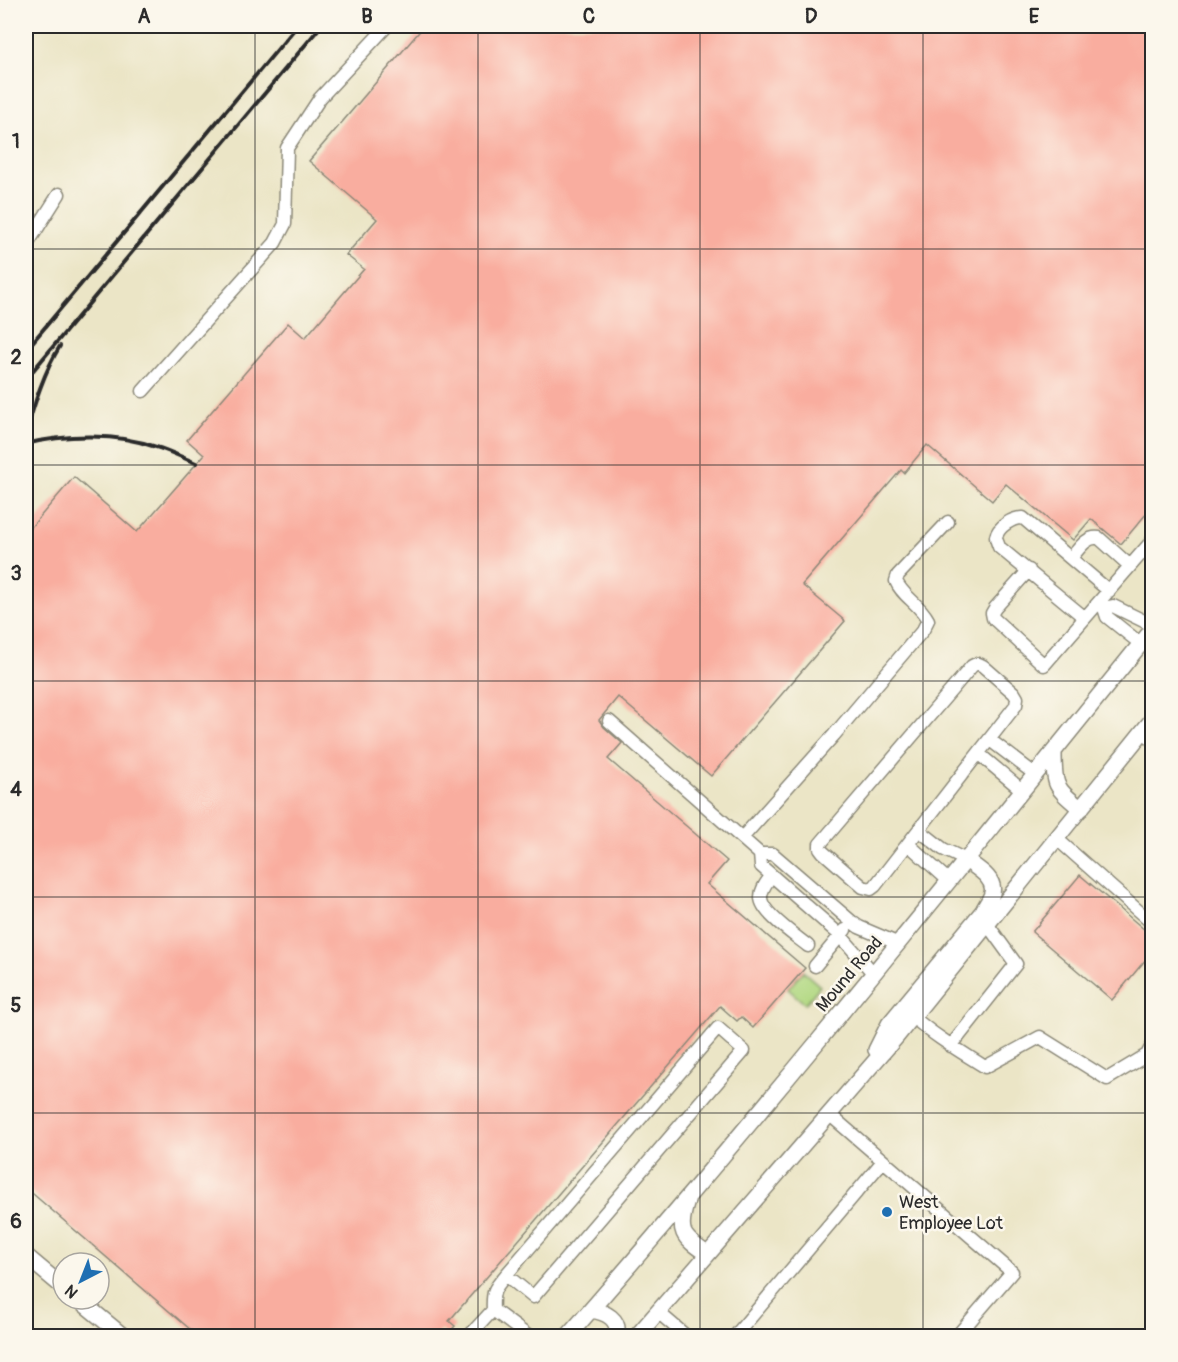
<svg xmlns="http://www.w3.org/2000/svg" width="1178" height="1362" viewBox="0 0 1178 1362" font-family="Pangolin,sans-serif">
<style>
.green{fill:#b1d881;stroke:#6e8256;stroke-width:1.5}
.building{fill:#f9ad9f}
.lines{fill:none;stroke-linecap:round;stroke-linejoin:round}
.minor-casing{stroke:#8b8878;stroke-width:15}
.major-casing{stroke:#8b8878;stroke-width:18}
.minor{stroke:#fff;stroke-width:12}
.major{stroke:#fff;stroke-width:15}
.rail{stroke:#2b2b2b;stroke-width:4}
.grid{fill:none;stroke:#2b2b2b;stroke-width:1.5;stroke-opacity:0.55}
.poi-dot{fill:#1f6fb2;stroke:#fbf7ec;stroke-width:2}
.labels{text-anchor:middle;stroke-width:5;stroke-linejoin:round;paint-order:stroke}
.street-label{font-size:18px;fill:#2b2b2b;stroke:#fbf7ec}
.poi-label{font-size:18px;fill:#2b2b2b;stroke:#fbf7ec;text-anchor:start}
.neatline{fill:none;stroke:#2b2b2b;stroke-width:2}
.grid-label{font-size:20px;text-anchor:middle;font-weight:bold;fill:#2b2b2b}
</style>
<rect width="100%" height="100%" fill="#fbf7ec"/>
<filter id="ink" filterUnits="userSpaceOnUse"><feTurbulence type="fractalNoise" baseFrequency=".0167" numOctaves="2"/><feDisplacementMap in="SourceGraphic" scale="12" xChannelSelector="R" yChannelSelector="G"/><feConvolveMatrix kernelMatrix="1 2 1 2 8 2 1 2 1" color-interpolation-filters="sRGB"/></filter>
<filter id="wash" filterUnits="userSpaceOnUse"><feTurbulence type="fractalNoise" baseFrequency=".008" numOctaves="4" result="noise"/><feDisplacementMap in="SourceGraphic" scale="24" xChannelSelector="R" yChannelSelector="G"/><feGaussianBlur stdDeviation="1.35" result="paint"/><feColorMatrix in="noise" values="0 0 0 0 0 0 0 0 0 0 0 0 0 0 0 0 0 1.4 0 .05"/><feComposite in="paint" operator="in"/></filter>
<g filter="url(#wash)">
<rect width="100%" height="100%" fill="#ebe5c6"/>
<path class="green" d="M803 971 820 986 805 1004 788 989Z"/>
<g id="blocks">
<path class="building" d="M424 26H1152V507L1121 544 1091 519 1073 540 1006 484 992 501 927 445 904 473 901 470 802 585 845 621 711 776 618 697 599 720 604 727 622 743 608 759 727 861 707 884 805 968 753 1028 741 1017 737 1021 720 1006 449 1321 455 1326 447 1335 441 1330 435 1336H198L26 1188V533L74 477 137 532 204 455 187 440 288 323 305 338 364 269 346 255 377 219 309 161Z
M1080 875 1152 936V952L1112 1000 1032 932Z"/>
</g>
</g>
<g filter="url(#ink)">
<use href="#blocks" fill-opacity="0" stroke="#8b8878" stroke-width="1.5"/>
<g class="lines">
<defs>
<path id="minor" d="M26 246 59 194
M143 391 275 243 285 224 287 148 320 98 387 26
M1071 558C1079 549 1086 536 1099 538L1130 566
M1029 570 995 608 992 613 993 618 1044 665 1152 541
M1098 604 1104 608 1107 617 1141 644
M1104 608 1113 606 1152 625
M1085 618 999 547C998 543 996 541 996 537 998 527 1013 517 1023 518L1109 591
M976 664H979L983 666 1014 693 1017 698 1016 705 875 886 871 889 863 887 823 852 820 848V844L972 666Z
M609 721 760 854H773L852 922 859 927 899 944
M1143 732 1152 739
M990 740 1036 775
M979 754 1023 791
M919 830 943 849 966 860
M742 838 834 735 923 630 928 620C919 603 902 596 896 581L898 575 948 522
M1057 839 1152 923
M908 844 949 881
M760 854 761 866 840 935 874 974
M771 876C767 882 761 889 761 897 760 912 796 936 808 946
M815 966 845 930
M912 1016C934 1036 960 1051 985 1067L1040 1037 1107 1079 1147 1055 1152 1046
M951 1046 1016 964 987 924
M829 1114 1012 1272 957 1336
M493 1310C492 1291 494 1289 506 1275L718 1028 744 1051 533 1297 506 1275
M658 1312 686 1336
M469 1336 493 1310 528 1336
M735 1336 883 1161"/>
<path id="major" d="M1054 752C1054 787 1055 787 1081 809
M876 1050 889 1024 983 911C985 906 991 899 992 893 996 878 976 868 966 860
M687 1201C677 1232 682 1237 707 1254
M26 1256 63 1287
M78 1299 123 1336
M591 1310C606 1312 620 1319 617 1336
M568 1336C769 1107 960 867 1152 630
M637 1336 897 1036 1152 720"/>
</defs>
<use href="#minor" class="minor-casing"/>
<use href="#major" class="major-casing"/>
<use href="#minor" class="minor"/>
<use href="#major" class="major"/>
<path class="rail" d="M26 350 297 26
M26 379 321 26
M26 432C35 402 44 372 60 346
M26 444C65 434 118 433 156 447 170 451 183 458 196 463"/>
</g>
</g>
<path class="grid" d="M255 26V1336M478 26V1336M700 26V1336M923 26V1336M26 249H1152M26 465H1152M26 681H1152M26 897H1152M26 1113H1152"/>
<circle class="poi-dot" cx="887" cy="1212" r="6"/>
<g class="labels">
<g class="street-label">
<text transform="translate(849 974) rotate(-50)" y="6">Mound Road</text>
</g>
<g class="poi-label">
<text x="899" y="1208">West<tspan x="899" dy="21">Employee Lot</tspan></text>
</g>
</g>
<rect width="1178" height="1362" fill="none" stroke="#fbf7ec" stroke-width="66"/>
<g transform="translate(81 1281) rotate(222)"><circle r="28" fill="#fbf7ec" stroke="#a8a59f" stroke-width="1.5"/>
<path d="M0-4.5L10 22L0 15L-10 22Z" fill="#1f6fb2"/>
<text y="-9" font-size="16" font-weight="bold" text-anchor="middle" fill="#2b2b2b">N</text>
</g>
<rect x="33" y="33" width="1112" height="1296" class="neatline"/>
<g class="grid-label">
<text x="144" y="23">A</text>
<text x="367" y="23">B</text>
<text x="589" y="23">C</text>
<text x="811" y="23">D</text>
<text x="1034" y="23">E</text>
<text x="16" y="148">1</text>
<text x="16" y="364">2</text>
<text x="16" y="580">3</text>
<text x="16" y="796">4</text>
<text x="16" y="1012">5</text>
<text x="16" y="1228">6</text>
</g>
</svg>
